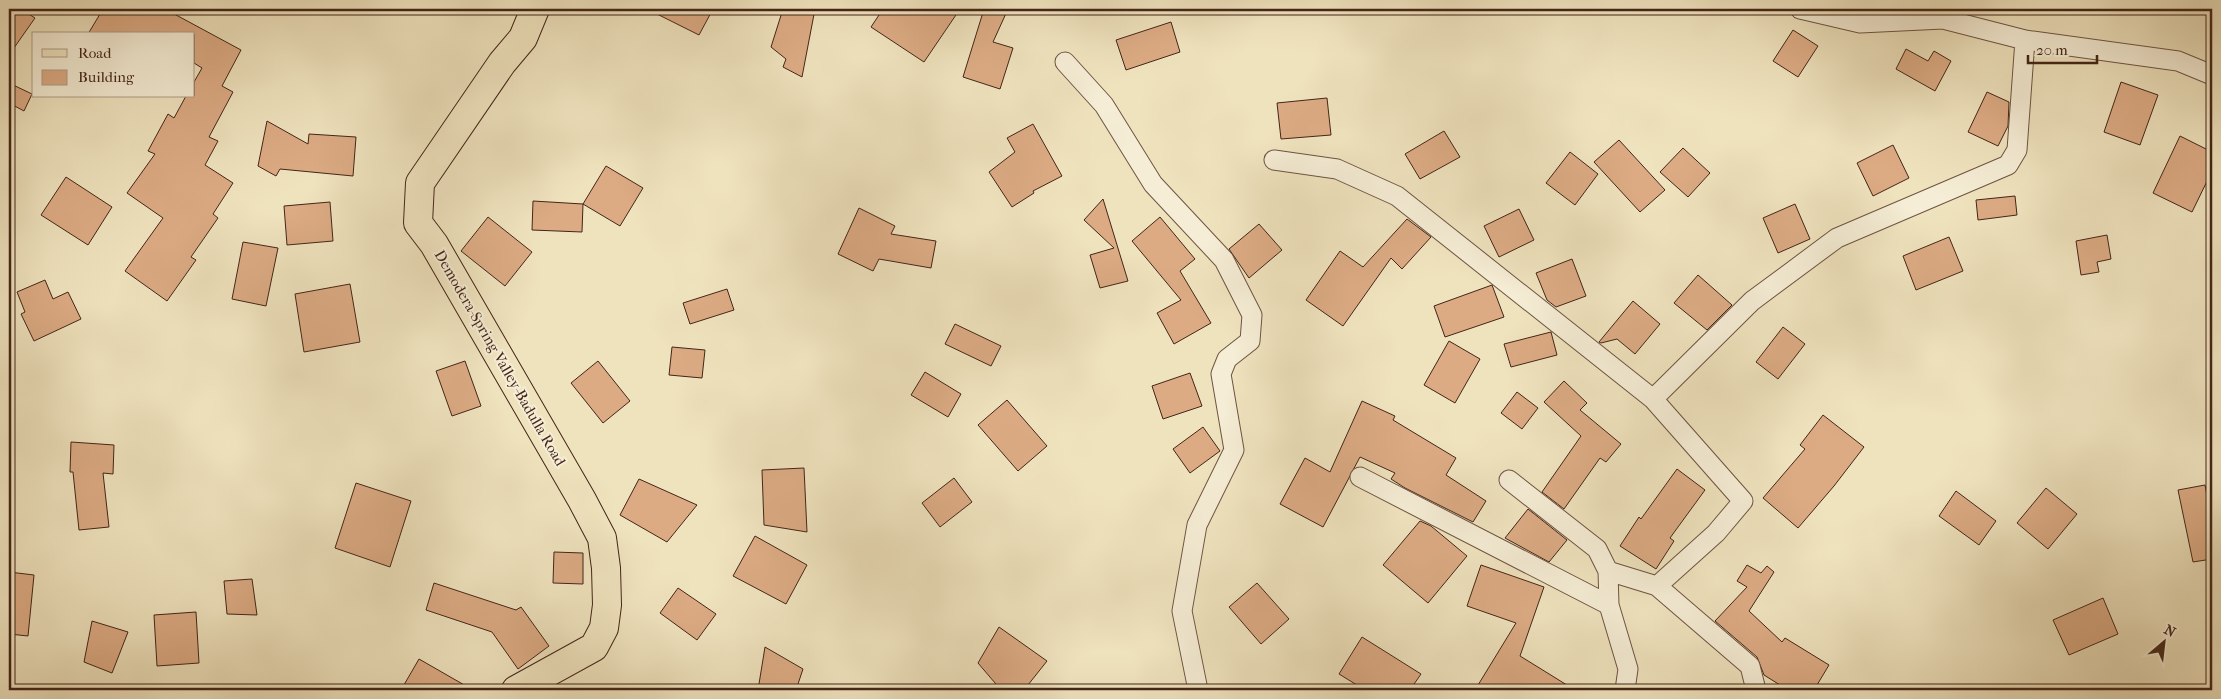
<svg xmlns="http://www.w3.org/2000/svg" width="2221" height="699" viewBox="0 0 2221 699" font-family="'IM FELL French Canon',serif">
<style>
.building{fill:#dcab84;stroke:#432518}
.lines{fill:none;stroke-linecap:round;stroke-linejoin:round}
.street-casing{stroke:#6e5442;stroke-width:21}
.primary-casing{stroke:#432518;stroke-width:30}
.street{stroke:#f5edd5;stroke-width:19}
.primary{stroke:#efe3be;stroke-width:28}
.labels{text-anchor:middle;stroke-width:4;stroke-linejoin:round;paint-order:stroke}
.street-label{font-size:15px;fill:#432518;stroke:#f5edd5}
</style>
<rect width="100%" height="100%" fill="#efe3be"/>
<filter id="stains"><feTurbulence type="fractalNoise" baseFrequency=".004" numOctaves="4"/><feColorMatrix values="0 0 0 0 .2 0 0 0 0 .09 0 0 0 0 .02 0 0 0 .5 -.17"/></filter>
<radialGradient id="worn" r=".72"><stop offset=".6" stop-color="#630" stop-opacity="0"/><stop offset="1" stop-color="#630" stop-opacity=".3"/></radialGradient>
<path class="building" d="M9 9H21L35 18 9 55Z
M103 9H165L241 50 222 86 233 92 209 137 218 141 205 165 233 183 213 214 218 218 191 257 196 260 167 301 125 271 163 218 127 193 155 154 148 151 168 114 174 118 186 96H194V82L202 68 194 63V34H88Z
M647 9H713L699 35Z
M783 9H815L802 77 783 67 786 59 771 47Z
M883 9H960L924 62 871 27Z
M984 9H1008L993 42 1013 48 1000 89 963 77Z
M1171 22 1180 52 1126 70 1116 40Z
M1793 30 1818 46 1798 77 1773 61Z
M1906 49 1928 61 1934 51 1951 61 1935 91 1896 69Z
M2121 82 2158 95 2140 145 2104 132Z
M9 83 32 94 24 111 9 103Z
M1987 92 2009 102 2008 126 1998 146 1968 132Z
M1327 98 1331 135 1281 139 1277 103Z
M267 121 308 144 309 134 356 137 353 176 280 169 276 176 258 166Z
M1033 124 1062 176 1033 191 1034 193 1012 207 989 172 1015 152 1007 138Z
M1444 131 1460 157 1420 179 1405 154Z
M2180 136 2212 152V171L2192 212 2153 193Z
M1619 140 1665 190 1640 212 1594 162Z
M1893 145 1909 178 1873 196 1857 163Z
M1683 148 1710 173 1688 197 1660 172Z
M1570 152 1598 174 1575 205 1546 183Z
M606 166 643 188 620 226 583 204Z
M66 177 112 207 88 245 41 215Z
M2015 196 2017 215 1978 220 1976 200Z
M1103 199 1128 281 1100 288 1090 255 1114 248 1084 220Z
M533 201 583 204 582 232 532 230Z
M330 202 333 241 287 245 284 206Z
M1795 204 1810 239 1778 253 1763 218Z
M859 208 895 226 891 234 936 241 931 268 879 259 873 271 838 254Z
M1519 209 1534 240 1499 257 1484 226Z
M488 217 532 252 505 286 461 251Z
M1160 217 1195 259 1180 271 1211 323 1174 344 1157 313 1181 300 1132 241Z
M1407 219 1431 237 1402 269 1391 258 1343 326 1306 300 1340 251 1363 267Z
M1259 224 1282 250 1249 278 1229 249Z
M2107 235 2111 259 2097 262 2099 272 2081 275 2076 241Z
M1949 237 1963 271 1916 290 1903 256Z
M243 242 278 248 266 306 232 299Z
M1572 259 1586 296 1556 307 1547 300 1536 273Z
M1698 275 1732 305 1707 330 1674 303Z
M45 280 53 299 68 292 81 319 34 341 21 314 25 312 17 292Z
M350 284 360 342 304 352 295 294Z
M1492 285 1504 317 1445 337 1434 306Z
M727 289 734 310 690 324 683 303Z
M1633 301 1660 324 1635 354 1617 339 1601 343 1599 342Z
M955 324 1001 346 991 366 945 344Z
M1783 327 1805 344 1778 379 1756 362Z
M1551 332 1557 355 1511 367 1504 344Z
M1449 341 1480 359 1455 403 1424 385Z
M672 347 705 350 702 378 669 375Z
M465 361 481 406 452 416 436 371Z
M598 361 630 401 603 423 571 383Z
M925 372 961 394 948 417 911 395Z
M1190 373 1202 406 1163 419 1152 386Z
M1564 381 1587 403 1580 410 1621 444 1606 462 1600 458 1564 509 1542 492 1581 436 1544 402Z
M1517 392 1538 408 1522 429 1501 413Z
M1007 400 1047 446 1018 471 978 425Z
M1362 401 1395 416 1393 420 1456 458 1446 475 1486 501 1473 522 1405 488 1391 479 1395 473 1360 457 1323 527 1280 504 1305 458 1330 472Z
M1823 415 1864 447 1834 486 1798 528 1763 498 1805 449 1800 445Z
M1203 427 1220 451 1190 473 1173 449Z
M71 442 114 445 113 474 103 473 109 527 79 530 73 472H70Z
M804 468 807 532 764 525 762 470Z
M1677 469 1705 490 1670 538 1674 541 1656 569 1620 546 1639 517 1641 519Z
M954 478 972 502 940 527 922 503Z
M639 479 697 505 667 542 620 515Z
M356 483 411 501 390 567 335 548Z
M2205 485 2212 522V559L2193 562 2178 490Z
M2046 488 2077 514 2048 549 2017 523Z
M1956 491 1996 521 1979 545 1939 516Z
M1528 509 1567 540 1549 562 1505 538Z
M1420 521 1431 526 1467 556 1428 603 1383 565Z
M755 536 807 565 786 604 733 576Z
M554 552 583 553V584L553 583Z
M1481 565 1544 587 1520 656 1575 690H1475L1516 623 1467 606Z
M1747 565 1761 573 1767 566 1774 572 1749 611 1782 642 1785 638 1829 665 1814 690H1788L1764 675 1757 657 1715 621 1747 587 1737 581Z
M9 572 34 575 28 636 9 634Z
M252 579 257 615 227 614 224 581Z
M434 583 516 610 521 607 549 646 518 669 492 632 426 610Z
M1257 583 1289 619 1261 644 1229 607Z
M678 588 716 614 697 640 660 613Z
M2103 598 2118 634 2069 655 2053 620Z
M196 612 199 663 157 666 154 615Z
M92 621 128 632 112 673 84 662Z
M999 627 1047 661 1024 690H1001L978 663Z
M1362 637 1421 674 1410 690H1365L1339 674Z
M765 647 803 669 796 690H758Z
M419 659 473 690H401Z"/>
<g class="lines">
<defs>
<path id="street" d="M1800 9 1860 23 1943 19 2025 40 2178 61 2212 75
M1065 62 1104 105 1153 184 1224 260 1252 315 1250 341 1227 359 1221 374 1234 450 1197 525 1182 611 1198 690
M1274 160 1337 169 1397 196 1653 399 1743 501 1716 533 1657 586
M1653 399 1752 301 1837 238 2008 165 2017 150 2025 40
M1360 477 1609 605
M1509 480 1597 549 1608 571
M1625 690 1628 669 1609 605 1608 571 1657 586 1750 666 1756 690"/>
<path id="primary" d="M516 690 594 647 604 628 607 605 606 568 602 538 582 500 434 244 418 223 420 183 502 63 523 38 535 9"/>
</defs>
<use href="#street" class="street-casing"/>
<use href="#primary" class="primary-casing"/>
<use href="#street" class="street"/>
<use href="#primary" class="primary"/>
</g>
<g class="labels">
<g class="street-label">
<text transform="translate(500 358) rotate(60)" y="5">Demodera-Spring Valley-Badulla Road</text>
</g>
</g>
<rect width="2221" height="699" fill="none" stroke="#efe3be" stroke-width="30"/>
<rect x="10" y="10" width="2201" height="679" fill="none" stroke="#432518" stroke-width="2.5"/>
<rect x="15" y="15" width="2191" height="669" fill="none" stroke="#432518"/>
<rect x="32" y="32" width="162" height="65" fill="#f5edd5" stroke="#ae9d89"/>
<rect x="42" y="49" width="25" height="8" fill="#efe3be" stroke="#ae9d89"/>
<text x="78" y="58" font-size="15" fill="#432518">Road</text>
<rect x="42" y="70" width="25" height="15" fill="#dcab84" stroke="#ae9d89"/>
<text x="78" y="82" font-size="15" fill="#432518">Building</text>
<g transform="translate(2164 642) rotate(28)" stroke="#f5edd5" stroke-width="4" paint-order="stroke">
<path d="M0-4L9 19L0 12L-9 19Z" fill="#432518"/>
<text y="-8" font-size="14" font-weight="bold" text-anchor="middle" fill="#432518">N</text>
</g>
<path d="M2028 55v8h69v-8" fill="none" stroke="#432518" stroke-width="2.5"/>
<text x="2036" y="55" font-size="15" fill="#432518" stroke="#f5edd5" stroke-width="4" paint-order="stroke">20 m</text>
<rect width="100%" height="100%" filter="url(#stains)"/>
<rect width="100%" height="100%" fill="url(#worn)"/>
</svg>
